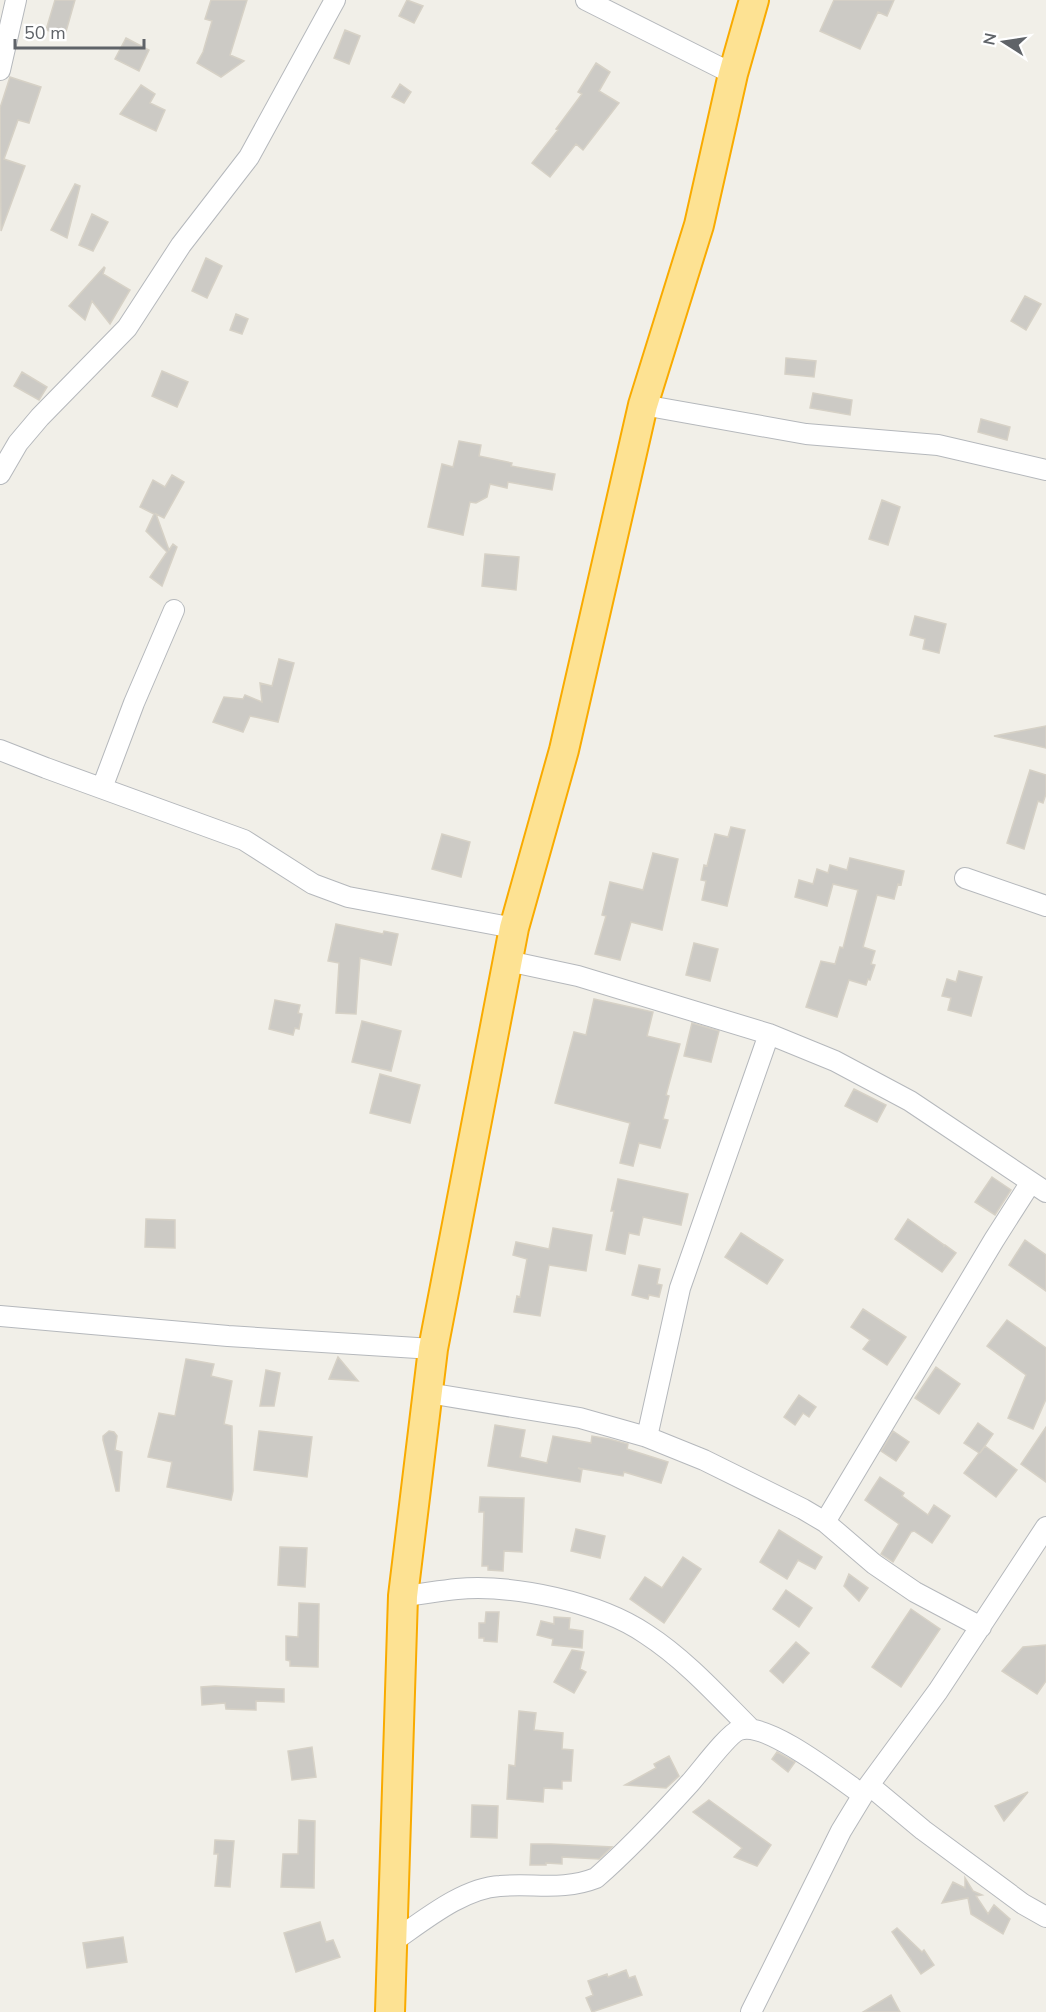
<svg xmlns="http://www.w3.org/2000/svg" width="1046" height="2012" viewBox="0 0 1046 2012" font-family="'Nunito Sans',sans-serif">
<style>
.building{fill:#cccac5;stroke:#d6d1c6;stroke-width:1.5}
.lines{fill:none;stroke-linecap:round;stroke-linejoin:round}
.minor-casing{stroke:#b5b8bc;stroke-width:22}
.highway-casing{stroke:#f9ab00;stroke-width:32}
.minor{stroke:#fff;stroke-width:20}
.highway{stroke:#fde293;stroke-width:28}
</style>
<rect width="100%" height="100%" fill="#f1efe8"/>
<path class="building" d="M55 0H75L65 35 46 30Z
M211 0H247L230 55 244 61 221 77 197 63 203 52 212 21 205 19Z
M407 0 423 6 414 23 399 16Z
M834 0H894L887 16 878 12 860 49 820 31Z
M345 30 360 36 349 64 334 58Z
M126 38 149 50 139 71 115 59Z
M596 63 610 72 599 91 619 103 583 150 576 144 550 177 532 163 558 130 556 129 582 94 578 92Z
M10 77 41 87 29 123 18 120 4 159 25 166 1 231 0 108Z
M400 84 411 92 404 103 392 97Z
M141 85 155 94 150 103 165 110 156 131 120 114Z
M75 184 80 186 67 238 51 230Z
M92 214 108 222 93 251 79 245Z
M206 258 222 266 207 298 192 291Z
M104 267 105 268 103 274 130 290 110 324 92 301 85 320 69 306Z
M1025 296 1041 304 1026 330 1011 321Z
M236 314 248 319 242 334 230 330Z
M786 358 816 361 814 377 785 374Z
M162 371 188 382 177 407 152 396Z
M22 372 47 387 39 400 14 386Z
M813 393 852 400 850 415 810 408Z
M981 419 1010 427 1007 440 978 432Z
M459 441 481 445 479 456 512 463 511 466 555 474 552 490 508 482 507 488 490 484 487 497 476 503 470 502 463 535 428 527 442 464 453 467Z
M172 475 184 482 164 518 156 514 169 550 173 544 177 547 162 586 150 577 167 552 146 531 154 514 140 507 153 480 165 487Z
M882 500 900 507 888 545 869 539Z
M485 554 519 557 516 590 482 586Z
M915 616 946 624 939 653 923 649 925 639 910 635Z
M279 659 294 663 278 722 250 716 243 732 213 722 224 697 243 699 245 695 262 702 260 683 272 686Z
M1046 726V748L994 736Z
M1030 770 1046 775V794L1043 803 1038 801 1024 849 1007 843Z
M731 827 745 830 727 906 702 900 706 881 701 880 704 865 707 866 715 834 728 837Z
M442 834 470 842 461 877 432 869Z
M653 853 678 859 662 930 631 922 620 960 595 954 606 916 602 915 610 882 643 890Z
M850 858 904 871 901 885 898 884 894 899 877 895 863 947 875 951 871 964 875 965 870 980 868 979 866 985 849 980 837 1017 806 1007 821 961 835 964 840 947 843 948 858 890 833 884 827 906 795 897 799 880 813 884 817 869 828 873 830 865 847 870Z
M336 924 383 934 384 931 398 934 391 965 360 958 356 1014 336 1013 339 963 328 961Z
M694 943 718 949 710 981 686 975Z
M959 971 982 977 971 1016 948 1010 951 998 942 996 947 979 956 982Z
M594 999 653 1012 647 1036 680 1044 666 1095 669 1096 663 1119 668 1120 660 1148 639 1143 633 1166 620 1163 630 1123 555 1103 574 1032 586 1035Z
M275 1000 300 1005 298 1013 302 1014 299 1029 295 1028 293 1035 269 1029Z
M362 1021 401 1031 391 1071 352 1062Z
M692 1023 719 1031 711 1062 684 1056Z
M380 1074 420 1085 410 1123 370 1113Z
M854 1089 886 1105 877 1122 845 1106Z
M992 1177 1011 1190 995 1215 975 1202Z
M618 1179 688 1194 681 1225 643 1217 639 1235 629 1233 625 1254 606 1250 614 1211H611Z
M146 1219 175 1220V1248L145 1247Z
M908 1219 944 1245V1246L945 1245 956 1253 942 1272 895 1239Z
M553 1228 592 1235 586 1271 549 1265 540 1316 514 1312 517 1296 520 1297 527 1259 513 1255 516 1242 549 1249Z
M741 1233 783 1260 767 1284 725 1257Z
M1025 1240 1046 1255V1291L1009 1265Z
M639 1265 660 1269 657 1284 662 1285 659 1297 649 1295 648 1299 632 1295Z
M863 1309 906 1337 887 1365 863 1349 870 1340 851 1327Z
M1007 1320 1046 1348V1399L1033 1429 1008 1418 1026 1375 987 1346Z
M338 1357 358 1381 329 1379Z
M186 1359 214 1364 211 1376 232 1381 224 1424 232 1426 233 1491 231 1500 167 1487 172 1462 148 1457 159 1413 175 1416Z
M936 1367 960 1384 939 1414 915 1398Z
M266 1370 280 1373 274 1406H260Z
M799 1395 816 1407 809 1417 803 1413 795 1425 784 1417Z
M978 1423 993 1434 980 1453 985 1446 1017 1470 996 1497 964 1473 979 1453 964 1443Z
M495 1425 525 1430 520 1457 547 1463 553 1436 591 1443 592 1436 609 1439 628 1444 627 1449 668 1462 661 1483 624 1472 623 1476 578 1468 582 1470 580 1482 488 1466Z
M1046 1427V1482L1021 1464Z
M109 1431 114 1432 117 1436 115 1450 122 1452 119 1491H116L103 1440V1436Z
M259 1431 312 1437 307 1477 254 1470Z
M893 1431 909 1442 896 1461 881 1451Z
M880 1477 904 1493 902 1496 928 1515 934 1505 950 1516 932 1543 914 1531 911 1532 893 1562 881 1554 899 1524 865 1500Z
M480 1497 524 1498 522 1552 504 1551 503 1571 488 1570V1566H482L484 1512H479Z
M576 1529 605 1536 600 1558 571 1551Z
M779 1530 822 1557 815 1569 798 1560 787 1579 760 1562Z
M280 1547 307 1548 305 1587 278 1585Z
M683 1557 701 1569 664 1623 630 1599 645 1577 662 1588Z
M849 1574 868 1588 859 1601 844 1586Z
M786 1590 812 1608 799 1627 773 1609Z
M299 1603 319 1604 318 1667 290 1666V1661L286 1660V1636L298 1637Z
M911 1609 940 1629 901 1687 872 1667Z
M486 1612H499L497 1642 484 1641V1638H479V1623H485Z
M554 1617 570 1618 569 1629 583 1631 582 1648 552 1645 553 1639 537 1635 541 1621 554 1624Z
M796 1642 809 1653 783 1683 770 1671Z
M1046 1645V1681L1037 1694 1002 1671 1023 1647Z
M572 1650 584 1652 580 1669 586 1672 574 1693 554 1682Z
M215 1686 284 1689V1702L256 1701V1710L226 1709 225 1703 202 1705 201 1687Z
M519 1711 536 1713 534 1730 563 1733 562 1749 573 1750 571 1781H562V1789L544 1788 543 1802 507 1799 509 1765 515 1766Z
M312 1747 316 1777 292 1780 288 1751Z
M777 1752 795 1762 788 1772 772 1759Z
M669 1756 679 1776 666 1788 625 1785 656 1768 654 1764Z
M1028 1792 1004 1821 995 1806Z
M709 1800 771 1845 757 1866 734 1857 742 1848 693 1812Z
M472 1805 498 1806 497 1838 471 1837Z
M299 1820 315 1821 314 1888 281 1887 283 1854H298Z
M215 1840 234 1841 230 1887 215 1886 218 1854H214Z
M531 1844H551L612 1847 599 1859 562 1857V1864L546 1863V1865H530Z
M965 1878 973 1891 982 1895 976 1896 988 1914 994 1905 1010 1919 1003 1934 971 1914 968 1898 942 1903 953 1882 965 1888Z
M320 1922 326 1942 333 1940 340 1957 296 1972 284 1933Z
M897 1928 922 1952 924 1950 934 1965 921 1974 892 1932Z
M123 1937 127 1962 87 1968 83 1943Z
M626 1970 629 1978 635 1976 642 1995 592 2012 586 1998 593 1995 588 1981 607 1974 608 1977Z
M891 1995 900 2012H863Z"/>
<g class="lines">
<defs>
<path id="minor" d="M586 0 733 74
M0 70 16 0
M643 405 806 434 938 445 1046 470
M0 474 18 443 40 417 127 328 181 245 249 157 335 0
M0 750 46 768 244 840 313 884 348 897 514 928
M102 788 134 703 174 610
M965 878 1046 906
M508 961 578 976 769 1034 835 1061 910 1101 1046 1192
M0 1316 228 1336 433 1349
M428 1393 580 1418 647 1437 704 1460 803 1509 825 1522 874 1564 915 1592 981 1627
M647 1437 680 1288 769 1034
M825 1522 994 1240 1031 1182
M403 1596C421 1594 439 1591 457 1589 513 1584 599 1602 646 1634 686 1660 718 1696 751 1729
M869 1785 923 1830 1023 1904 1046 1917
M391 1943C422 1922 462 1888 500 1886 534 1883 563 1891 596 1878 628 1850 661 1815 690 1783 700 1772 728 1734 739 1730 766 1720 840 1779 863 1795
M751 2012 841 1831 869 1785 938 1691 1046 1527"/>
<path id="highway" d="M390 2012 403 1596 433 1349 514 928 564 750 643 405 699 225 733 74 754 0"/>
</defs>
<use href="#minor" class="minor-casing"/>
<use href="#highway" class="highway-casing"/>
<use href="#minor" class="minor"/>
<use href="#highway" class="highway"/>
</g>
<g transform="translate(1004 42) rotate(282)" stroke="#ffffff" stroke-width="4.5" paint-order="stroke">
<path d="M0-4.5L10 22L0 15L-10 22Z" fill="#5f6368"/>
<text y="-9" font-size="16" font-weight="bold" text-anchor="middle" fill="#5f6368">N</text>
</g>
<path d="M15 39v9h129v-9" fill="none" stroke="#5f6368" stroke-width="3"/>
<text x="24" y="39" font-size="18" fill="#5f6368" stroke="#ffffff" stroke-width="4.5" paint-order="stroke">50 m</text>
</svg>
